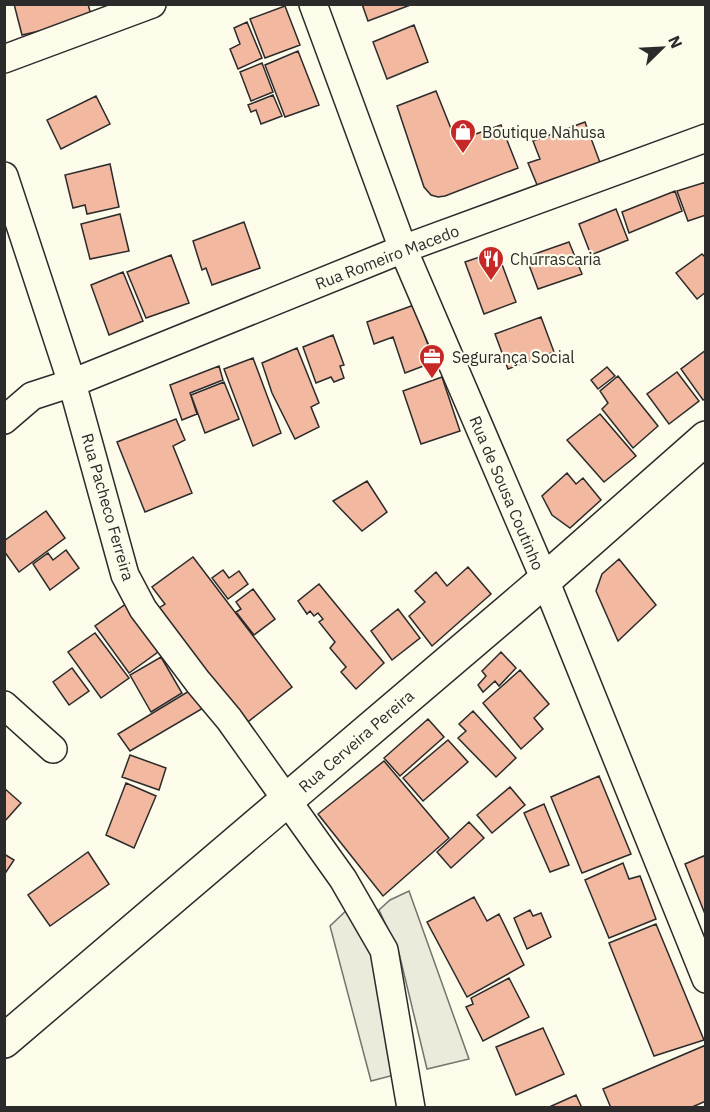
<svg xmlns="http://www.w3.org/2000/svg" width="710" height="1112" viewBox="0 0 710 1112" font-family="'IBM Plex Sans',sans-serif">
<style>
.parking{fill:#eceadb;stroke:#74746e;stroke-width:1.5}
.building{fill:#f2b8a0;stroke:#2b2b2b;stroke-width:1.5}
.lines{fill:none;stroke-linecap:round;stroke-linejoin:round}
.minor-casing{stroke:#2b2b2b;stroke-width:30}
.major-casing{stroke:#2b2b2b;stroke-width:36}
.minor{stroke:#fdfbea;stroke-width:27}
.major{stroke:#fdfbea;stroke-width:33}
.labels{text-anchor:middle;stroke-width:4.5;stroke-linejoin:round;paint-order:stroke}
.poi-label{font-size:16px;fill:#2b2b2b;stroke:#fdfbea;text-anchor:start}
.street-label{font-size:16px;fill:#2b2b2b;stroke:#fdfbea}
</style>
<rect width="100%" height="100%" fill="#fdfbea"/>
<path class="parking" d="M409 891 469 1059 427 1069 399 953 379 910 390 900Z
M350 907 375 950 398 1074 371 1081 330 926Z"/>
<path class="building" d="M14 4H88L92 19 22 35Z
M362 4H413L368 21Z
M285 6 300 45 265 58 250 19Z
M247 22 262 58 238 69 230 49 240 44 234 28Z
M414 25 428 62 387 79 373 42Z
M298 51 319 105 285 117 265 65Z
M262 63 273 92 251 101 240 72Z
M436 91 456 141 501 125 518 168 445 196 438 197 431 195 424 187 397 106Z
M273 95 282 116 261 124 256 110 251 112 248 105Z
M96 96 110 124 61 149 47 120Z
M585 122 602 168 540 192 528 163 540 159 533 141Z
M110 164 119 207 87 214 85 205 73 208 65 175Z
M706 182V215L688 221 677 191Z
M675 191 682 211 629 233 622 212Z
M616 209 628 240 591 255 579 224Z
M120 214 129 251 90 259 81 224Z
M244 222 260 268 212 285 206 268 202 270 193 241Z
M569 242 582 274 538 289 526 257Z
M497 251 516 302 484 314 465 262Z
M702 254 706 258V292L697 299 676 273Z
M171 255 189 303 146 318 127 272Z
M123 272 143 321 109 335 91 285Z
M414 305 434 362 405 373 393 337 374 344 367 322Z
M541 317 554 352 508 369 495 334Z
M333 335 344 365 340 366 344 378 334 382 331 377 316 383 303 347Z
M297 348 319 403 311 407 319 427 295 439 272 393 262 363Z
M706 350V398L703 400 681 369Z
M253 358 281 433 253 446 224 369Z
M219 366 223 380 190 393 197 414 182 420 170 385Z
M607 367 615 376 598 389 591 380Z
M677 372 699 401 669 424 647 394Z
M618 376 658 426 633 448 602 409 608 403 600 391Z
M442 377 460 431 421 444 403 391Z
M224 382 239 419 205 433 191 395Z
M600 414 636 456 604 482 567 440Z
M176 419 185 440 173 446 192 493 145 512 117 442Z
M567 473 576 484 583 478 601 500 570 528 552 515 542 496Z
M367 481 387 512 362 531 333 501Z
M46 511 65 538 19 572 4 551V541Z
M66 550 79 568 50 590 33 564 48 553 53 560Z
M193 557 292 687 244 725 159 608 165 604 152 587Z
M619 559 656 605 618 641 596 591 602 574Z
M468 567 491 594 432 646 409 616 425 602 415 591 436 572 447 586Z
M223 570 229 578 239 571 248 584 228 599 212 578Z
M319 584 384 663 356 689 341 672 346 667 330 648 335 642 319 622 323 619 318 613 314 616 310 611 307 614 298 601Z
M253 589 275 619 254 635 236 612 241 609 236 602Z
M130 601 139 624 158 652 129 673 95 626Z
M398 609 420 638 392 660 371 631Z
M95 633 129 678 101 698 68 652Z
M501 652 516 668 499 686 495 681 483 692 478 685 486 676 482 671Z
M161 657 182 693 151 712 130 675Z
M72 668 89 691 69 705 53 682Z
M520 670 549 704 534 718 543 729 521 749 483 703Z
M194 688 205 707 130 751 118 734Z
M473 711 516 758 496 777 458 738 466 731 459 724Z
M428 719 444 737 400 776 384 758Z
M448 740 468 762 423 801 403 778Z
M130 755 166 768 159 790 122 777Z
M384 761 449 838 383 896 318 814Z
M599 776 631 854 582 873 551 797Z
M126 783 156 796 134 848 106 835Z
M510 787 525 805 492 833 477 815Z
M4 788 21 803 4 822Z
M544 804 569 865 550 872 524 813Z
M469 822 484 838 451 868 437 852Z
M88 852 109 884 50 926 28 895Z
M4 854 14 860 4 875Z
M706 855V914H705L685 864Z
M623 863 629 879 640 876 656 919 609 938 585 880Z
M474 897 487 921 499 914 524 965 467 997 427 922Z
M530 910 533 916 541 913 551 937 527 949 514 918Z
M656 924 704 1040 654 1056 609 943Z
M509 978 529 1017 483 1041 466 1007 473 1004 471 998Z
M543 1028 564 1074 516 1095 496 1047Z
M706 1045V1101L690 1108H611L603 1089Z
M576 1095 582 1108H547Z"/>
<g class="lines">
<defs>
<path id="minor" d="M313 4 403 249 545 580 706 979
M4 59 152 4
M4 176 72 383 125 575 143 609 198 682 229 719 343 879 384 950 411 1108
M4 420 32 396 72 383 403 249 706 138
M4 705 53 749"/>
<path id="major" d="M4 1041 545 580 706 438"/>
</defs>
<use href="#minor" class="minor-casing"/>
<use href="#major" class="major-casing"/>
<use href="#minor" class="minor"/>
<use href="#major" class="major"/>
</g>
<defs>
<symbol id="shop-pin" viewBox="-11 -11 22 30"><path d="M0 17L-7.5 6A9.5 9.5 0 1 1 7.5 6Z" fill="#c62828" stroke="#fdfbea"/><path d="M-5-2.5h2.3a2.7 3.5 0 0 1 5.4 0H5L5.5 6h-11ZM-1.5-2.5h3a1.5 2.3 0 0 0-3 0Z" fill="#fff"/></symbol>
<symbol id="restaurant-pin" viewBox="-11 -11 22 30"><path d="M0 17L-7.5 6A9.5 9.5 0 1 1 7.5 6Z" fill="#c62828" stroke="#fdfbea"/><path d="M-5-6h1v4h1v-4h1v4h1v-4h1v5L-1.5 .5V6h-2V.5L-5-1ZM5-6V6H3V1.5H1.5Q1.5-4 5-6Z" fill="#fff"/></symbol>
<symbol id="office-pin" viewBox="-11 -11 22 30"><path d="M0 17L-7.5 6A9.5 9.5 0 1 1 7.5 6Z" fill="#c62828" stroke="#fdfbea"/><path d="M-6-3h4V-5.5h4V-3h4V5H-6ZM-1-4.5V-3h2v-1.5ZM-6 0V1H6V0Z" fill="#fff"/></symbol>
</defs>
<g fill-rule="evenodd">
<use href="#shop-pin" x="448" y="117" width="30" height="40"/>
<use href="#restaurant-pin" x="476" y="244" width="30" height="40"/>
<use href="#office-pin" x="417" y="342" width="30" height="40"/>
</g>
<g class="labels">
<g class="poi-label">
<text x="482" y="138">Boutique Nahusa</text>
<text x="510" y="265">Churrascaria</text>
<text x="452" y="363">Segurança Social</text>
</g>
<g class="street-label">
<text transform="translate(387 257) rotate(-21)" y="6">Rua Romeiro Macedo</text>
<text transform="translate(507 493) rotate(67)" y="6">Rua de Sousa Coutinho</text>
<text transform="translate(108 507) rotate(74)" y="6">Rua Pacheco Ferreira</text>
<text transform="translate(356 741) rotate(-41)" y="6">Rua Cerveira Pereira</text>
</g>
</g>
<rect width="710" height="1112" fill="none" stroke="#2b2b2b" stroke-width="12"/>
<g transform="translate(662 48) rotate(66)" stroke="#fdfbea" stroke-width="4.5" paint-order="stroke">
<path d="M0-4.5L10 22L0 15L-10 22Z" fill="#2b2b2b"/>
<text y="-9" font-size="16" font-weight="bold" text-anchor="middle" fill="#2b2b2b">N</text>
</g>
</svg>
